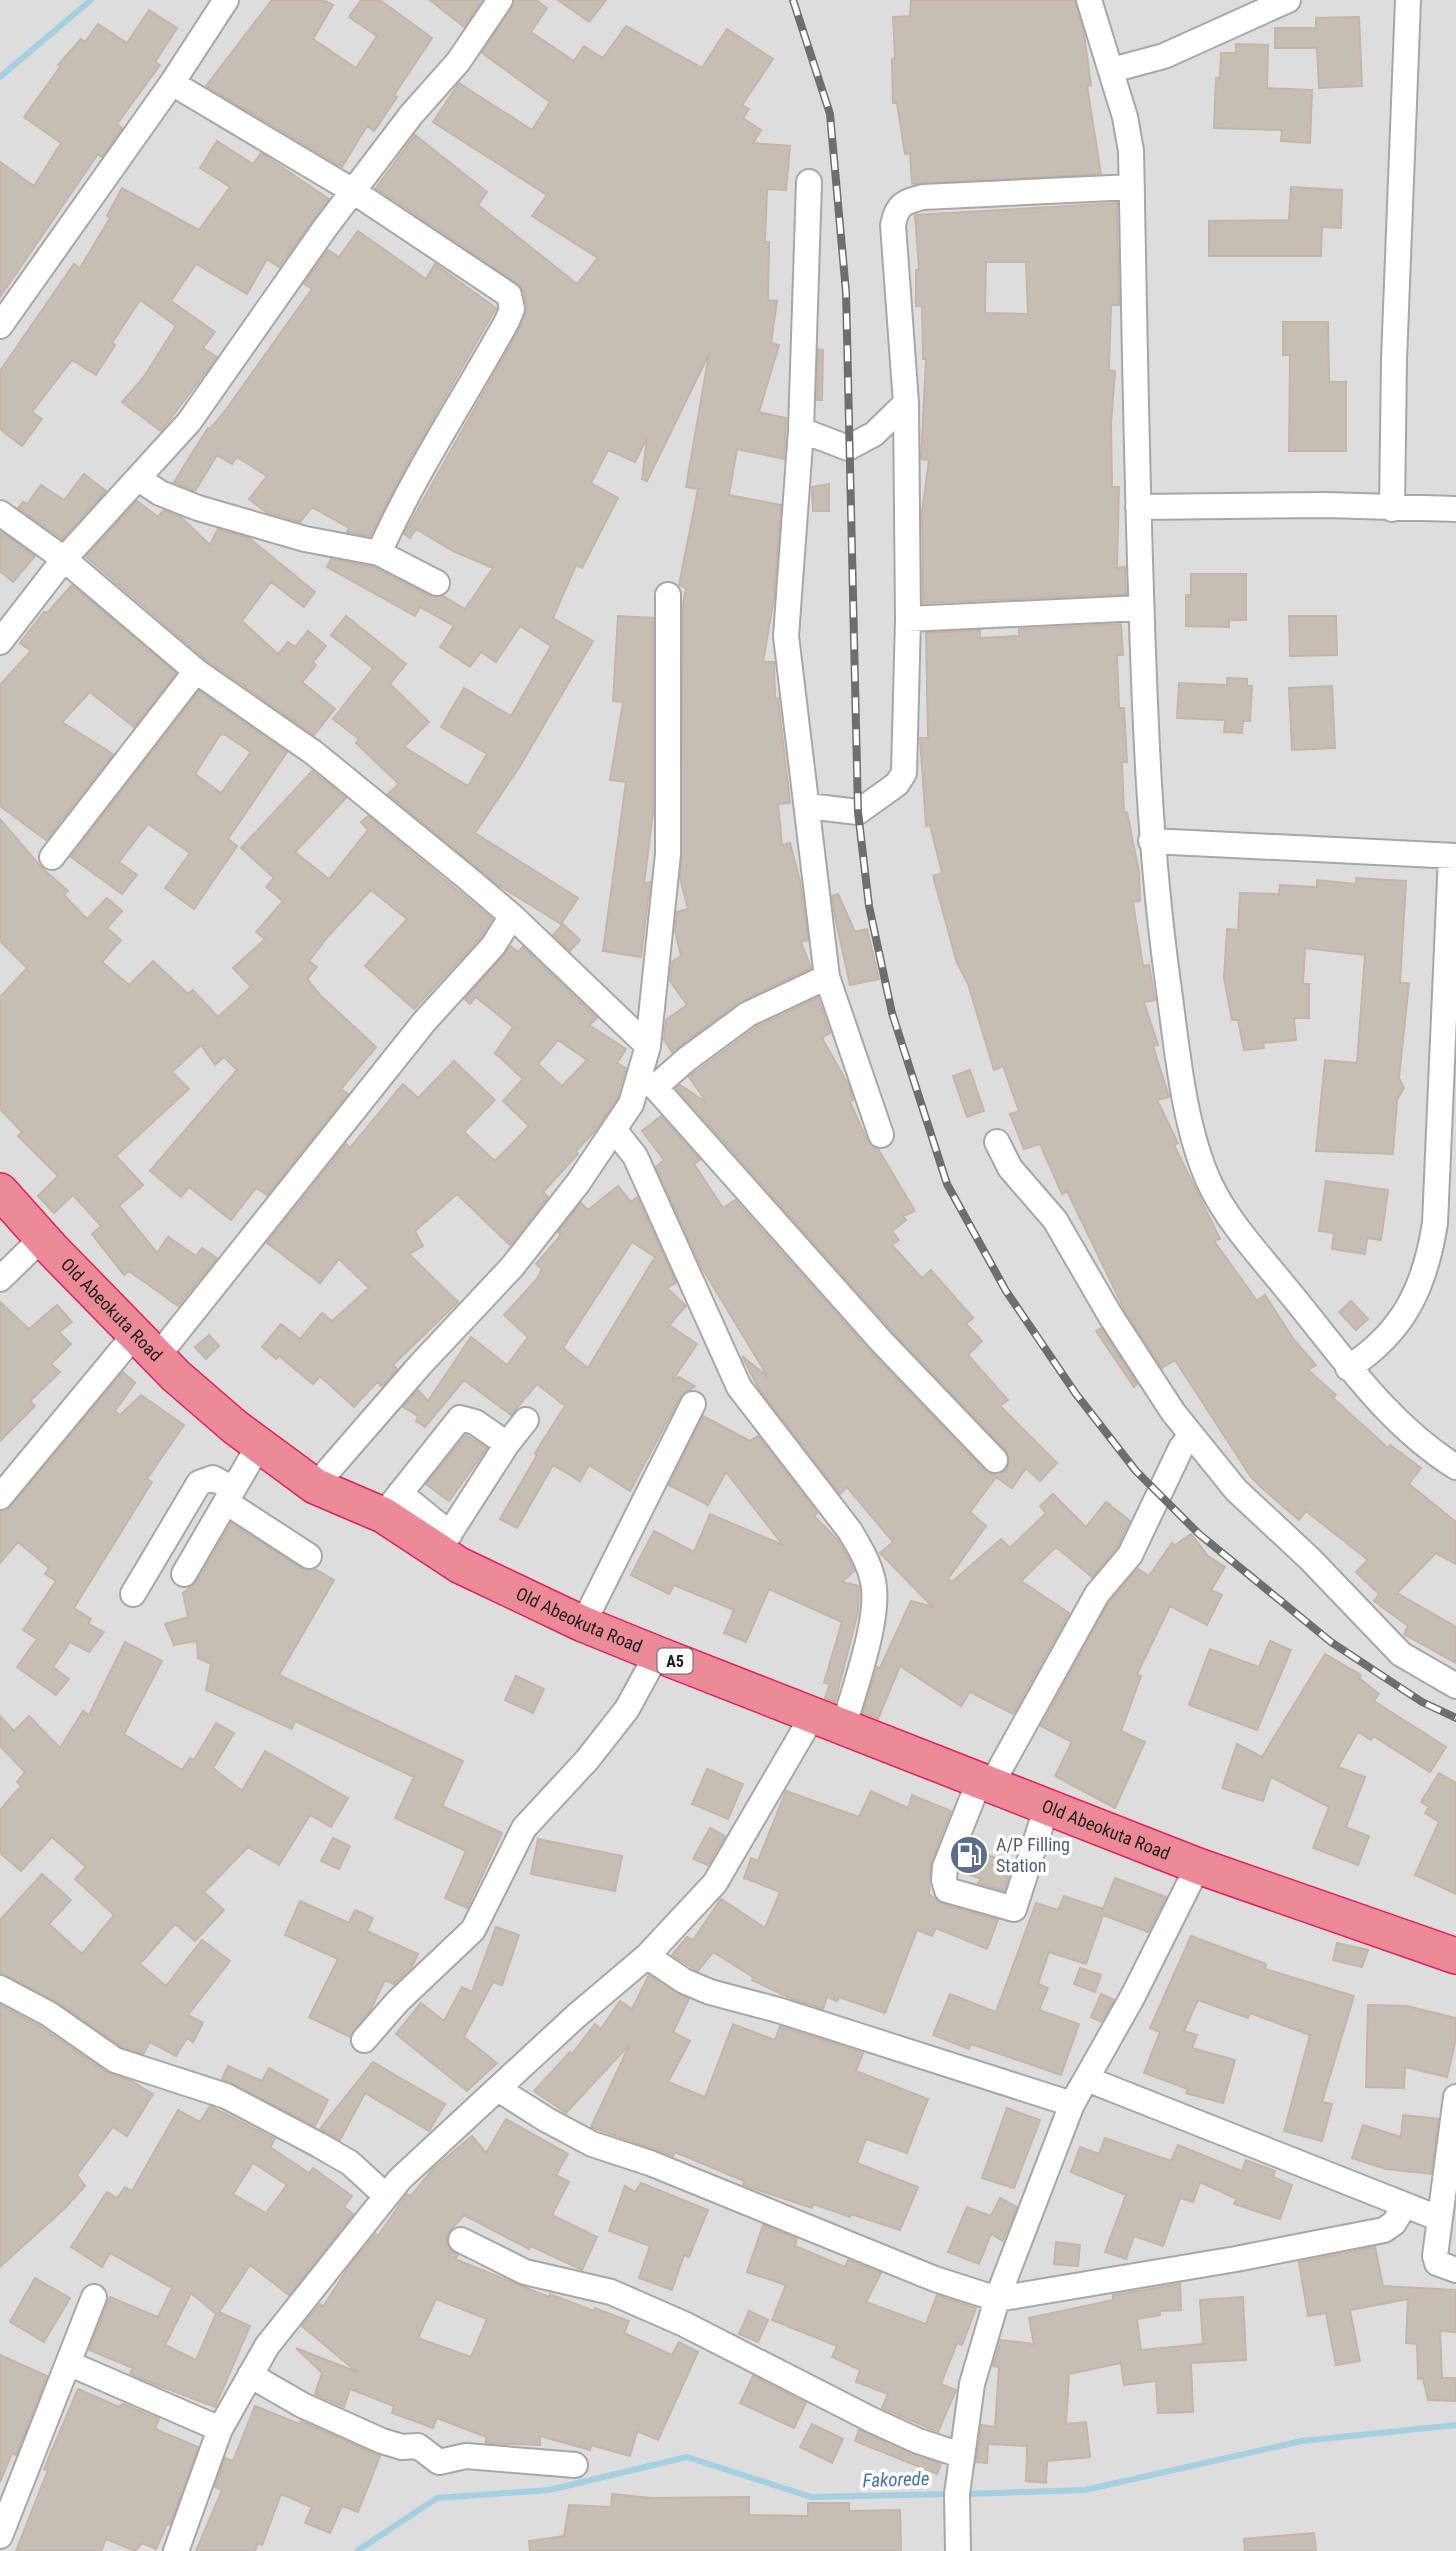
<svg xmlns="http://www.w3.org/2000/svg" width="1456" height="2551" viewBox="0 0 1456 2551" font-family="'Roboto Condensed',sans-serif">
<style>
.residential{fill:#dedddd}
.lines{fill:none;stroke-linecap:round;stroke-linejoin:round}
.stream{stroke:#a4d0e1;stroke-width:6}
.building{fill:#c6beb5;stroke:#c4b5a7;stroke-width:2;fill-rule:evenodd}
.minor-casing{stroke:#a7a7a7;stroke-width:28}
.highway-casing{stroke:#e51d58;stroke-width:38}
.minor{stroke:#fff;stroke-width:24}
.highway{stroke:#ec8a97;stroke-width:35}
.rail-casing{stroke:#6e6e6e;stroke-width:8}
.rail{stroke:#fff;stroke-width:5;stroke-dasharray:16;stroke-linecap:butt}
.labels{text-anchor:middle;stroke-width:7;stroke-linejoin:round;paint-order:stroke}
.shield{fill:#fff;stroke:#636363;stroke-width:2}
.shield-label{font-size:16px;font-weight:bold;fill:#202020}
.street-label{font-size:18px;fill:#202020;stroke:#fff}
.service-label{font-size:18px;fill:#4e5e75;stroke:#fff;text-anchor:start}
.water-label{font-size:19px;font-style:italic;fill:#4374ae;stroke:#fff}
</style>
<rect width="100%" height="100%" fill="#f1eee6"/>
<path class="residential" d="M0 0H1456V2551H0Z"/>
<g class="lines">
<path class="stream" d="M0 77 91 0
M964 2494 1085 2490 1302 2441 1456 2425
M357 2551 437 2498 549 2490 687 2457 811 2497 953 2494"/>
</g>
<path class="building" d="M272 0H323L333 5 313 39 356 68 377 36 349 17 361 0H380L432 38 394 95 397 97 374 131 367 126 342 167 206 86Z
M430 0H482L464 27Z
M515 0H536L547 8 531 32 574 61 584 46 603 58 626 26 702 68 727 29 773 59 742 105 749 109 743 118 761 130 753 143 790 146 786 190 767 189 765 242H769L768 300 777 301 771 343 779 345 759 412 786 418 784 459 737 449 729 495 781 505 774 598 763 662H774L775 699 778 698 790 803 778 804 782 845 790 843 800 881 808 940 801 942 811 968 739 1002 672 1052 664 1040 666 1020 687 1005 670 981 672 962 681 956 675 931 677 912 688 909 680 878 683 604 686 588 679 585 698 489 686 487 709 354 647 481 642 479 647 438 635 462 608 450 591 483 618 498 582 568 576 565 553 618 593 641 520 766 475 833 578 898 561 924 498 885 388 794 399 784 356 743 359 739 333 719 373 668 331 635 346 616 406 664 390 684 429 722 404 747 468 786 487 754 441 727 464 688 511 716 551 646 520 626 496 662 481 652 470 667 440 647 454 626 420 607 415 616 327 567 331 559 374 567 430 596H443L465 609 493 568 453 551 416 529 410 538 404 534 520 328 527 307 524 292 517 283 376 188 415 135 487 192 478 205 577 284 598 258 532 216 547 195 433 122 459 83 532 130 550 102 482 53Z
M558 0H606L589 22Z
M911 0H1075L1084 34 1091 85 1087 86 1101 174 912 184 910 153 905 154 897 103H893L892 59H895L893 17 910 16Z
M149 10 177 28 155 62 160 65 117 124 122 128 102 157 98 154 0 297V162L34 186 61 143 24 117 60 67 58 65 81 39 85 42 98 24 127 43Z
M1359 17 1362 86 1319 88 1317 48H1275V28H1316V18Z
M1236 44 1268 45 1267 88 1312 90 1310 143 1281 141 1282 130 1214 128 1216 78H1220L1221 53H1236Z
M217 141 253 164 261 153 329 199 279 267 267 259 247 294 196 264 171 301 215 332 203 348 217 357 161 431 122 402 143 378 176 326 140 300 112 343 115 345 96 375 72 360 32 412 42 419 22 446 0 429V371L74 264 80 268 110 218 107 216 122 188 199 230 230 187 200 168Z
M1291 187 1342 190 1341 228 1322 227 1321 256H1209V221L1289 220Z
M1117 203 1119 305H1111L1109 370 1115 371 1111 424 1112 487H1119L1117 568 1125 567 1126 594 923 603 922 512 929 460 921 459 926 359H923L922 306H916V270H919L915 215ZM986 262H1026L1028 314 985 313Z
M358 231 426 279 435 264 496 308 411 457 370 536 347 532 349 528 312 507 300 522 266 512 249 499 267 476 237 457 232 464 217 455 195 491 174 482 208 428 210 429 225 411 312 289 304 284 328 250 339 257Z
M1283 322H1328L1329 382H1346V451H1289L1290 355H1283Z
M818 349 823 350 822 400H817Z
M84 474 106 491 62 539 18 508 23 502 27 504 41 485 64 500Z
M829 484V511H813L812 487Z
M137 501 158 517 164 510 181 517 210 545 218 529 249 538 315 592 304 607 271 582 242 621 278 654 288 642 295 647 308 631 326 646 313 662 316 665 302 682 335 709 314 735 205 659 86 557Z
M0 531 35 556 13 582 0 571Z
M1191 574H1246V620H1229V627L1186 626V595H1191Z
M72 585 176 673 134 727 90 692 62 722 113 754 46 840 0 806V685L31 651 20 643 44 612 47 613Z
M618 616 653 618V813L644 884 650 882 641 957 603 951 626 782 610 780 623 702 613 701Z
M1289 616H1336L1337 655 1290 656Z
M1121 624 1123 655H1117L1119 708H1124L1127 762H1122L1124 812H1127L1139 872 1140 901 1133 902 1143 966 1149 965 1155 1000 1144 1002 1158 1045 1153 1046 1169 1097 1157 1100 1178 1143 1174 1145 1220 1239 1214 1241 1257 1301 1265 1295 1294 1340 1316 1365 1308 1370 1336 1395 1333 1398 1388 1448 1390 1445 1421 1468 1409 1484 1456 1522V1564L1436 1553 1397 1593 1456 1627V1663L1404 1634 1408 1626 1374 1601 1379 1594 1356 1572 1368 1560 1306 1511 1299 1520 1262 1488 1251 1477 1175 1360 1162 1368 1125 1311 1067 1191 1062 1194 1040 1144 1024 1149 1010 1114 1019 1111 1003 1066 994 1070 968 984 957 963 933 876 942 873 930 825 926 826 920 738H928L926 633 980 630V638L1019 636V629Z
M1227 678 1247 679V686H1252L1250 721H1243L1242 733 1224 732 1225 720 1177 718 1179 683 1227 685Z
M1332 686 1335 748 1292 750 1289 688Z
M199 691 287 752 228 839 237 846 194 909 165 888 190 853 148 824 119 862 137 875 122 894 71 857ZM224 734 251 752 221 793 195 774 220 735Z
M312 771 346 798 295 852 329 879 368 830 361 822 368 816 492 919 481 937 414 1009 365 966 407 919 371 890 330 934 309 961 317 967 307 979 320 995 376 1047 341 1089 348 1094 267 1195 256 1188 231 1220 189 1187 181 1197 150 1171 237 1070 224 1057 215 1065 201 1045 172 1072 189 1089 116 1156 143 1185 119 1206 157 1253 168 1237 196 1256 202 1248 217 1258 178 1306 129 1271 124 1275 92 1234 101 1226 73 1195 54 1213 38 1196 58 1176 18 1136 22 1132 0 1109V997L27 968 0 941V819L42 868 68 891 64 895 87 919 107 898 122 911 107 928 121 940 102 962 129 985 153 961 188 994 193 990 218 1017 251 987 233 968 265 939 256 932 283 901 266 887 274 878 241 848Z
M1356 878 1406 881 1400 983H1409L1399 1078 1404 1088 1397 1100 1393 1154 1316 1151 1325 1060 1357 1063 1365 955 1305 948 1303 984H1309V1018H1294L1296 1040 1263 1043 1264 1048 1244 1050 1238 1020H1232L1224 978 1227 929 1238 930 1240 893 1279 894 1280 885 1317 887V880L1356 884Z
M838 894 855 932 867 929 879 979 850 985 835 916 832 896Z
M563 924 580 940 570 951 553 935Z
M511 946 518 952 523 947 597 1018 589 1025 626 1049 617 1063 626 1068 617 1098 596 1130 576 1151 578 1154 543 1192 548 1197 510 1245 457 1194 415 1231 423 1246 409 1254 458 1302 393 1365 397 1369 382 1386 377 1382 354 1407 320 1376 313 1384 279 1356 276 1359 262 1347 281 1324 300 1339 322 1313 332 1321 369 1288 339 1259 320 1283 267 1243 346 1144 350 1148 403 1084 418 1098 454 1061 495 1100 464 1132 495 1161 529 1126 503 1101 523 1079 495 1053 513 1027 476 997 470 1004 465 999ZM558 1040 587 1060 562 1086 538 1064Z
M818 998 830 1033 822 1038 849 1086 853 1100 850 1102 867 1140 878 1149 915 1211 903 1216 906 1220 892 1231 899 1240 892 1245 922 1278 931 1270 973 1318 966 1324 982 1341 968 1355 1008 1400 1000 1406 1057 1463 1040 1481 1026 1468 1012 1488 996 1477 970 1512 986 1526 948 1579 952 1582 1001 1539 1010 1548 1046 1513 1040 1506 1053 1494 1086 1527 1106 1502 1130 1521 1117 1547 1092 1577 1056 1547 1021 1581 1069 1613 1013 1714 970 1692 961 1706 900 1666 878 1719 863 1713 877 1667 880 1668 911 1601 933 1607 880 1553 893 1542 847 1487 840 1494 759 1389 742 1356 768 1377 702 1268 656 1167 664 1160 642 1131 661 1116 700 1160 694 1164 723 1208 735 1200 871 1352 984 1470 992 1474 1005 1471 1009 1463 1006 1450 893 1332 676 1088 680 1085 707 1103 689 1077 756 1027Z
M970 1070 984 1111 967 1117 953 1076Z
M1326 1181 1388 1190 1381 1240 1367 1238 1365 1254 1332 1249 1334 1233 1319 1231Z
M618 1186 631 1202 637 1197 676 1283 667 1288 686 1306 669 1325 697 1344 672 1381 679 1377 695 1386 680 1397 630 1491 589 1465 580 1481 553 1465 517 1528 500 1519 537 1455 535 1453 565 1406 537 1384 511 1415 464 1380 425 1427 416 1421 418 1416 403 1407 418 1390 428 1401 471 1337 507 1365 528 1337 504 1315 537 1279 542 1269 536 1264 561 1235 558 1232 581 1203 588 1210ZM632 1242 655 1257 588 1368 563 1348Z
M1351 1301 1368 1319 1356 1330 1339 1312Z
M0 1302 29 1329 57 1305 72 1322 59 1332 71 1344 51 1364 60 1372 30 1401 35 1406 0 1441Z
M1101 1328 1137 1384 1134 1387 1096 1331Z
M209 1335 219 1346 206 1359 195 1347Z
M123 1372 135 1383 115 1411 120 1415 141 1395 184 1425 147 1479 152 1482 74 1608 91 1619 88 1624 104 1632 89 1652 70 1642 53 1667 69 1679 56 1695 17 1667 37 1639 23 1630 56 1581 45 1574 49 1568 18 1542 0 1563V1512L11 1506Z
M703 1416 750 1441 758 1436 817 1513 814 1516 838 1540 853 1567 854 1571 842 1582 859 1586 858 1612 835 1702 825 1698 830 1684 824 1683 842 1622 769 1589 746 1642 724 1633 734 1610 674 1585 669 1594 631 1575 654 1531 694 1552 710 1514 783 1545 726 1472 708 1505 669 1485Z
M466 1435 487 1448 449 1501 426 1484Z
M231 1523 301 1568 315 1569 334 1580 279 1675 463 1761 442 1806 502 1833 467 1908 445 1898 466 1851 395 1818 414 1777 295 1721 292 1729 206 1690 211 1664 198 1658 197 1641 174 1645 165 1624 188 1617 183 1593 197 1581Z
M1191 1534 1208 1556 1225 1567 1211 1590 1222 1595 1207 1625 1170 1606 1137 1674 1141 1676 1121 1731 1145 1742 1115 1808 1055 1776 1072 1742 1041 1726 1109 1602 1138 1569 1149 1576 1172 1543 1175 1545Z
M1270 1641 1291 1650 1257 1730 1189 1705 1210 1649 1259 1667Z
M125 1642 162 1661 124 1734 182 1770 190 1758 194 1760 216 1723 234 1733 213 1768 242 1791 265 1751 348 1798 331 1827 310 1815 279 1865 248 1847 204 1892 224 1910 195 1941 175 1924 140 1964 166 1986 202 1940 230 1961 188 2015 203 2023 193 2042 187 2038 176 2056 150 2042 143 2054 122 2047 56 2001 0 1973V1920L42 1874 71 1900 49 1924 82 1954 114 1915 75 1879 86 1867 52 1837 21 1871 0 1853V1810L21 1786 17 1782 25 1772 0 1746V1716L14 1731 29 1716 60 1748 83 1711 89 1715Z
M1325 1654 1361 1675 1359 1678 1379 1694 1374 1701 1446 1747 1430 1772 1373 1736 1371 1740 1358 1732 1338 1767 1365 1777 1346 1827 1369 1836 1358 1865 1313 1848 1329 1807 1271 1777 1263 1801 1222 1788 1237 1744 1262 1757Z
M516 1676 544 1689 533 1713 505 1700Z
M707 1769 743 1784 728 1819 692 1804Z
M1439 1773 1456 1783V1894L1415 1875 1439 1822 1425 1813 1429 1807 1421 1802Z
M786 1791 859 1817 871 1791 908 1808 912 1795 951 1811 931 1862 929 1894 943 1904 998 1920 987 1949 936 1928 932 1936 917 1930 885 2013 839 1997 837 2001 827 1997 823 2009 790 1998 752 1980 753 1977 713 1952 698 1971 672 1955 687 1937 693 1940 721 1899 765 1928 780 1892 744 1878 751 1858 758 1861Z
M710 1828 725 1836 708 1865 693 1859Z
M333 1838 350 1846 339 1869 321 1861Z
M538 1839 622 1856 615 1891 531 1874Z
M968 1848 1013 1864 1004 1891 978 1883 981 1879 960 1871Z
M1115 1878 1166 1897 1148 1932 1103 1915 1086 1964 1049 1952 1038 1984 1048 1988 1039 2010 1079 2024 1061 2075 971 2044 969 2049 933 2035 950 1994 996 2012 1036 1903 1058 1910 1064 1896 1103 1909Z
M300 1901 349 1923 355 1910 373 1918 367 1931 418 1954 412 1967 394 1984 385 1980 371 2009 350 2037 309 2017 338 1959 285 1935Z
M496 1927 519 1935 502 1985 493 1982 464 2037 497 2063 467 2091 396 2034 421 2003 444 2021 462 1987 472 1992Z
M1191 1936 1266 1964 1265 1969 1354 1996 1322 2102 1332 2104 1322 2141 1284 2131 1310 2035 1250 2013 1248 2018 1198 2000 1184 2031 1197 2035 1192 2048 1235 2060 1223 2103 1186 2093 1188 2089 1144 2073 1160 2032 1150 2028Z
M1337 1943 1368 1950 1362 1967 1333 1960Z
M1080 1968 1101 1975 1095 1992 1074 1984Z
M649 1975 689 1999 673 2032 690 2041 668 2082 705 2097 733 2024 775 2040 780 2026 863 2053 856 2071 928 2099 907 2153 866 2139 857 2163 918 2187 900 2230 851 2214 850 2217 813 2204 812 2208 743 2185 744 2181 675 2152 673 2156 591 2127 630 2044 566 2113 534 2091 570 2052 572 2054 595 2024 601 2029 620 2001 632 2009Z
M1101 1994 1114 2000 1101 2022 1091 2017Z
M0 2005 41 2027 106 2072 131 2081 153 2094 127 2136 113 2127 77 2175 85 2186 64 2209 0 2267Z
M1368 2005 1407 2006 1456 2018V2039L1447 2077 1405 2067 1404 2088 1366 2087Z
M373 2062 445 2104 429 2131 365 2093 340 2140 320 2129Z
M228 2066 262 2081 269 2068 328 2100 315 2126 222 2079Z
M210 2106 275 2139 270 2147 309 2173 313 2168 352 2196 344 2207 353 2214 289 2295 250 2265 219 2312 250 2326 215 2407 139 2378 130 2373 133 2368 89 2350 110 2297 158 2317 172 2288 110 2253 102 2267 71 2247 107 2192 117 2198 125 2187 132 2191 178 2110 200 2122ZM253 2163 287 2185 266 2213 233 2194ZM191 2293 216 2314 196 2360 165 2345Z
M1007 2108 1040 2120 1014 2188 982 2178Z
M1403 2115 1438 2119 1431 2174 1386 2169 1352 2158 1363 2125 1401 2137Z
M506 2119 568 2154 556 2175 569 2182 552 2215 597 2237 582 2270 531 2246 529 2249 464 2215 448 2233 446 2240 449 2249 458 2255 455 2259 549 2297 550 2294 594 2311 595 2308 629 2321 624 2333 672 2355 679 2342 698 2352 658 2440 637 2431 630 2456 591 2445 590 2450 540 2436V2445L486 2443V2437L437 2418 433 2428 392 2413 394 2406 350 2389 344 2407 315 2394 322 2373 296 2348 357 2372 302 2326 320 2304 323 2307 348 2268 376 2234 378 2236 407 2194 411 2196 433 2169 472 2136 486 2153ZM436 2299 487 2319 471 2357 418 2338Z
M1105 2138 1171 2161 1178 2145 1242 2171 1246 2160 1275 2171 1273 2177 1292 2185 1280 2219 1234 2204 1237 2199 1200 2182 1193 2202 1180 2198 1163 2246 1134 2236 1126 2259 1105 2252 1126 2195 1071 2172 1080 2147 1099 2154Z
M641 2183 708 2210 689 2257 684 2255 672 2290 639 2278 650 2246 609 2231 625 2186 635 2192Z
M1000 2198 1017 2207 1003 2241 991 2234 979 2264 948 2252 967 2207 991 2216Z
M763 2225 797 2239 795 2246 845 2267 848 2260 881 2273 866 2302 926 2324 937 2295 976 2308 962 2345 957 2343 941 2384 956 2390 938 2432 882 2408 888 2394 856 2382 860 2370 832 2357 837 2346 772 2320 786 2285 747 2272Z
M1056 2242 1080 2245 1078 2266 1054 2264Z
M1375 2247 1383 2286 1456 2290V2332L1440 2331 1442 2378H1456V2401L1428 2400 1423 2378 1418 2379 1417 2344 1406 2343 1408 2299 1350 2310 1360 2361 1336 2365 1326 2313 1308 2316 1299 2262Z
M35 2278 70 2298 44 2342 10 2322Z
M1180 2284 1181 2310 1160 2311V2315L1137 2319 1141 2350 1203 2344 1200 2300 1243 2297 1246 2360 1191 2363 1193 2412 1158 2413 1156 2381 1124 2385 1121 2363 1069 2374 1066 2424 1086 2422 1090 2457 1047 2461 1046 2483 1026 2481 1027 2446 988 2444 987 2463 976 2462 981 2425 995 2427 999 2367 993 2366 1001 2340 1034 2344 1029 2318 1113 2300V2295Z
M749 2311 768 2320 758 2342 739 2334Z
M0 2355 47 2376 16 2455 12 2453 0 2482Z
M753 2376 806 2403 794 2428 740 2403Z
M78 2389 119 2407 123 2404 159 2419 155 2429 198 2447 170 2525 167 2524 156 2549 142 2543 135 2551 106 2539 101 2551H16L48 2470 44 2469Z
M255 2406 299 2424 301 2421 380 2456 358 2512 342 2506 330 2533 305 2523 312 2507 281 2494 262 2545 258 2543 255 2551H196L222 2490 215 2487 225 2458 233 2461Z
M812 2424 843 2439 832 2463 800 2447Z
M859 2430 941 2464 937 2474 855 2441Z
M612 2494 651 2498 749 2497V2515L808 2516V2503H849V2511L900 2510 901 2551H530L529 2541 564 2536 569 2505 611 2507Z
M1314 2533 1316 2551H1245L1244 2539Z"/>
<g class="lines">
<defs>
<path id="minor" d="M1089 0 1125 117 1131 151C1134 298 1136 445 1141 592 1145 723 1150 853 1168 983 1177 1046 1183 1126 1210 1184 1229 1224 1263 1259 1290 1293 1342 1356 1386 1423 1456 1467
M1112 70 1164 56 1288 0
M172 83 353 191 509 295 512 309 507 321C464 399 415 472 379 553
M809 182 801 430 786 636 827 977 881 1135
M0 326 172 83 226 0
M801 430 848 448 874 434 906 403
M139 479 160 493 198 508 305 539 379 553 437 583
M1138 507 1327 505 1456 509
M1392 509 1394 360 1408 0
M0 513 64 559 196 671 314 753 466 877 512 916 648 1046
M908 619 1141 608
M0 642 64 559 189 422 325 228 411 115 458 62 500 0
M808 806 858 812 897 784 904 773 908 619 906 403 893 225C897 204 904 202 923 197L1132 187
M1151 841 1456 856
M52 857 196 671
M641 1080 655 1087 882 1342 995 1460
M655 1087 687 1059 748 1014 827 977
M615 1131 635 1156 739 1387 850 1531C859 1547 869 1562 873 1581 881 1618 854 1688 844 1726
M997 1142 1010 1168 1055 1220 1110 1315 1173 1412 1236 1490 1310 1559 1401 1654 1456 1686
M0 1279 42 1238
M157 1357 424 1022 493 946 512 916
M1348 1368C1404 1332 1425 1287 1435 1223L1451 856
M315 1486 420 1365 512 1267 578 1183 631 1104 648 1046 668 854V595
M400 1493 450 1534
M0 1497 136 1333
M226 1502 309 1556
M383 1515 460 1418 475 1422 507 1444
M437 1553 507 1444 526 1420
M184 1574 259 1445
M133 1594 199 1483 213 1478 233 1489
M583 1624 693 1404
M980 1779 945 1867 944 1880 947 1890 1014 1909 1047 1806
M991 1785 1097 1594 1130 1555 1181 1448 1191 1435
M647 1956 684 1981 710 1992 778 2010 1072 2104
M0 1988 49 2014 115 2060 226 2096 319 2145 350 2163 385 2195
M364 2040 398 2001 473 1930 524 1828 587 1760 627 1709 657 1654
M1087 2079 1438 2218
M498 2089 547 2120 592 2144 650 2163 935 2279 997 2299 1236 2259 1384 2230 1394 2223 1405 2205
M1456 2097 1435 2256 1437 2263 1456 2270
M461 2240 525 2272 611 2292 684 2324 872 2420 918 2441 961 2455
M68 2363 220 2429
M250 2375 302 2405 382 2441 402 2447 418 2446 439 2462 466 2456 575 2465
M0 2536 94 2297
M176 2551 220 2429 267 2346 400 2179 575 2017 647 1956 715 1883 813 1715
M958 2551 957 2494 972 2384 997 2299 1072 2104 1133 1996 1198 1866"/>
<g id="highway">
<path id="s1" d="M0 1191 51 1248 176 1376 235 1427 315 1486 383 1515 459 1565 583 1624 657 1654 1198 1866 1456 1956"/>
</g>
</defs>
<use href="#minor" class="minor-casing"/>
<use href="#highway" class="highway-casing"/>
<use href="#minor" class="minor"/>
<use href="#highway" class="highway"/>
<defs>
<path id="rail" d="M793 0 830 114 846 292 858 812 869 906 892 1013 947 1184 1006 1291 1076 1394 1136 1471 1199 1534 1331 1642 1422 1702 1456 1718"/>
</defs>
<use href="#rail" class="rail-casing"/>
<use href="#rail" class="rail"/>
</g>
<defs>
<symbol id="fuel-disc" viewBox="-11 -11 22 22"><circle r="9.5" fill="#5c6f8a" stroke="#fff"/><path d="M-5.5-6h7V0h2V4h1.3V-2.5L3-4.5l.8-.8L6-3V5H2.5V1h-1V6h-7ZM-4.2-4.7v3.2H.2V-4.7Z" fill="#fff"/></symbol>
</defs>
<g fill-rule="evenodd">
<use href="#fuel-disc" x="947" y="1833" width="44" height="44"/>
</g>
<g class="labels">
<rect class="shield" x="657.5" y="1648.5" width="35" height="25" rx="5"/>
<g class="shield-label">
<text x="675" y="1667">A5</text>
</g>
<g class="street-label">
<text dy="6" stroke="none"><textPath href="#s1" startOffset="163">Old Abeokuta Road</textPath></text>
<text dy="6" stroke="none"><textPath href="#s1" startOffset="730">Old Abeokuta Road</textPath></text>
<text dy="6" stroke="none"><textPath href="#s1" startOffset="1297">Old Abeokuta Road</textPath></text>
</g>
<g class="service-label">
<text x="996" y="1851">A/P Filling<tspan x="996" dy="21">Station</tspan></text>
</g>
<g class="water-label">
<text transform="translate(896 2479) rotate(-2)" y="7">Fakorede</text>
</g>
</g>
</svg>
